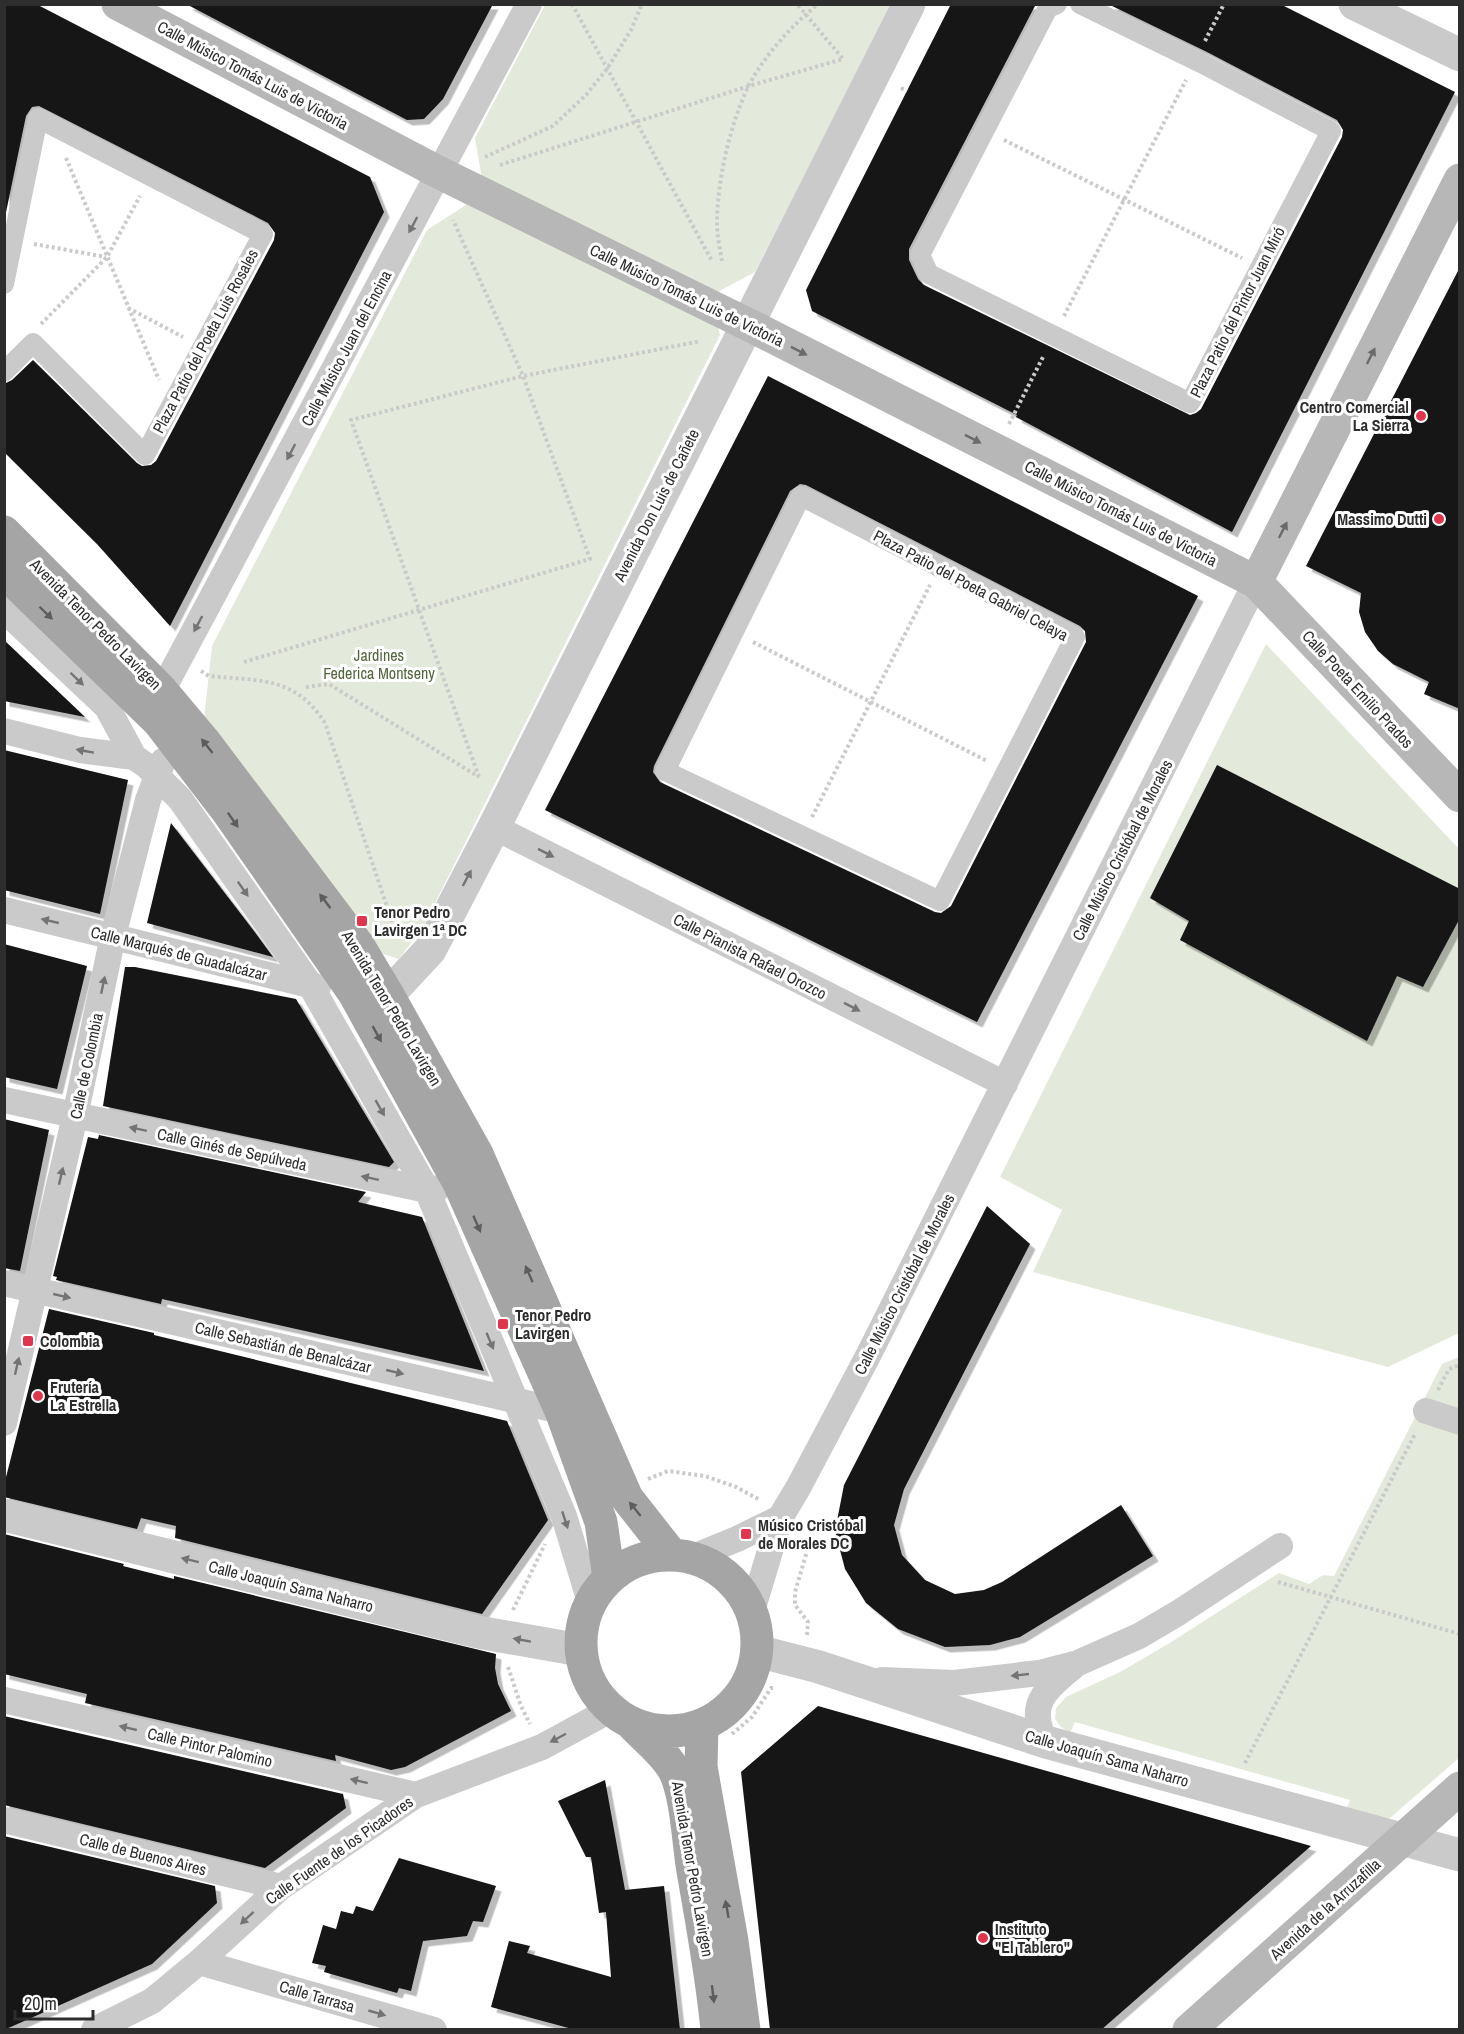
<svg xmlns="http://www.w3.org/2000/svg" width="1464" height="2034" viewBox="0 0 1464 2034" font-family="'Archivo Narrow',sans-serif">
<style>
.green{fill:#e4eadb}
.building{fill:#141414;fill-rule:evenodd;filter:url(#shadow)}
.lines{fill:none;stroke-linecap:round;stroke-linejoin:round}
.path{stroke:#cacaca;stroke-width:4;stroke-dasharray:3 3;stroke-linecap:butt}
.pedestrian{stroke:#cacaca;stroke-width:20}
.minor{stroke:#cacaca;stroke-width:26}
.tertiary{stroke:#cacaca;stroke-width:33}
.secondary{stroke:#b7b7b7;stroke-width:33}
.primary{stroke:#a5a5a5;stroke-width:33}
.oneway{fill:#747474}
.oneway2{fill:#6b6b6b}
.oneway3{fill:#5d5d5d}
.poi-dot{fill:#df354d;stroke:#fff;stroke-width:2}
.labels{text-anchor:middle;stroke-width:6;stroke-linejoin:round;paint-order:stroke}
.street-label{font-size:16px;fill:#2d2d2d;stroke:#fff}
.poi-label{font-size:16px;font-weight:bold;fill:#2d2d2d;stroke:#fff;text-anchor:start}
.park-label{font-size:16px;fill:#53673c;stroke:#fff}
</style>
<defs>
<filter id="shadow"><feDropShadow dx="5.5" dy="5.5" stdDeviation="0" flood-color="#0004"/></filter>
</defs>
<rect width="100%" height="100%" fill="#fff"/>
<path class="green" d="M545 5H891L755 272 712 295 482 179 475 138Z
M469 203 717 323 720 335 423 927 399 959 377 952 204 719 212 646 427 230Z
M1266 644 1459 849V1333L1388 1367 1033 1272 1062 1210 1000 1177Z
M1459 1357V1758L1390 1818H1376L1346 1810 1350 1800 1075 1722 1070 1733 1061 1727 1055 1719 1056 1708 1066 1697 1120 1672 1168 1644 1279 1573 1309 1584 1323 1575 1334 1576 1442 1364Z"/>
<path class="building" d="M4 4H36L370 177 384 212 170 626 97 544 4 452V384L12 380 33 360 137 463 142 466 151 465 156 461 274 240 275 233 268 223 39 106 32 107 26 116 4 222Z
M186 4H493L443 99 424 119 407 120Z
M951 4H1036L909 249V260L918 279 924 285 1190 415 1196 413 1201 409 1342 137 1343 130 1337 120 1207 52 1108 4H1280L1455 92 1232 532 1016 417 1017 415 812 311 806 290Z
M1460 267V709L1424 694 1429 682 1393 664 1378 651 1365 632 1359 612 1361 593 1306 566Z
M768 376 1198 596 977 1022 545 810ZM800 484 806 485 1080 626 1085 631 1086 642 951 906 941 913 935 912 660 782 653 772 654 766 790 491Z
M4 640 85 717 4 701Z
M4 750 128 780 100 914 4 890Z
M1217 765 1460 889V918L1423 987 1397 976 1367 1041 1180 940 1189 921 1150 898Z
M171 823 254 931 273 957 147 923Z
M4 944 87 966 57 1089 4 1077Z
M125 967H135L296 999 394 1162 389 1167 103 1106Z
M4 1119 49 1130 20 1271 4 1268Z
M99 1135 366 1192 358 1202 422 1217 484 1371 162 1299 161 1304 56 1280 57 1277 53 1276 88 1137 98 1139Z
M987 1206 1030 1244 904 1489 894 1525 902 1555 925 1580 955 1594 984 1590 1002 1582 1121 1505 1153 1556 1020 1637 990 1645 945 1647 898 1629 866 1603 845 1569 835 1531 844 1485Z
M49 1309 154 1333V1335L507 1421 548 1520 482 1614 175 1538 176 1526 141 1518 137 1529 4 1497V1485Z
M4 1534 124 1564 123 1566 174 1579V1576L496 1654 495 1668 498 1684 511 1711 405 1767 391 1770 335 1755 336 1761 85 1703 87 1694 4 1674Z
M818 1706 1311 1846 1101 2030H770L741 1772Z
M4 1716 343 1794 346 1808 265 1868 4 1805Z
M605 1780 625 1890 664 1886 680 2030H576L491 2007 509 1941 530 1946 527 1953 611 1977 606 1912 599 1913 591 1857H586L558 1801Z
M4 1836 215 1886 217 1903 152 1964 4 2030Z
M399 1858 496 1886 483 1922 473 1921 467 1936 423 1941 411 1991 399 1988 397 1993 324 1972 326 1966 312 1963 323 1925 336 1929 341 1911 353 1914 356 1906 373 1911Z"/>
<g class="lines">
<path class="path" d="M572 4 712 261
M1205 41 1224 4
M901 88 907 91
M1004 140 1242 258
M485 157 553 126 586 95 607 69 631 30 642 4
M66 158 159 380
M500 165 749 86 843 59 797 4
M34 244 106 257
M722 261C720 249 717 236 717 224 717 181 730 124 749 85 765 55 791 26 818 4
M128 308 183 337
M1064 316 1186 80
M41 324 107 257 140 196
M1009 424 1044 355
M753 642 987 761
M244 662 590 559 523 376 453 220
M201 671 209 676C259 681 295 676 325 723L399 942
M306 687 329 684 479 777
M479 777 351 420 523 376 701 341
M812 817 930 585
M1438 1390 1449 1369 1460 1365
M648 1479 668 1471 705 1476 736 1487 760 1500
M1278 1582 1460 1634
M513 1610 545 1544
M807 1635 808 1622 795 1605V1592L813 1531 807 1522
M508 1667 521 1706 530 1724
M732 1734 752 1717 771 1688H774
M1245 1763 1415 1434"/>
<path class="pedestrian" d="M1057 4 1048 8 920 255 929 274 1190 403 1331 131 1201 63 1080 4
M4 284 38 118 263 234 145 455 33 343 4 372
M801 496 1075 637 940 901 665 771Z"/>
<path class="minor" d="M4 610 107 707 134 757
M162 691 529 4
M4 731 80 750 134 757 147 766 180 799 311 986 427 1190 564 1516 590 1602
M494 827 1005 1084
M4 910 318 987
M4 1100 427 1190 438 1188
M4 1283 561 1411
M1426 1411 1460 1422
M4 1423 75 1116 113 936 148 800 163 761
M693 1557 737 1539 780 1518
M752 1611 780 1518 798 1488 869 1354 1256 582
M882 1680 954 1683 1039 1673 1078 1663 1139 1636 1178 1613 1280 1546
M4 1700 416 1795
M1046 1742C1026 1706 1045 1689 1073 1667
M4 1820 281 1887
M199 1962 434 2030
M94 2030 152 2001 199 1962 281 1887 416 1795 542 1747 610 1710"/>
<path class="tertiary" d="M1355 4 1460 55
M388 995 430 950 494 827 909 4
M4 1515 478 1632 580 1650
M757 1651 819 1667 1046 1742 1460 1855"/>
<path class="secondary" d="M118 4 440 173 747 324 1256 582 1460 796
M1256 582 1460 180
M1189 2030 1460 1788"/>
<path class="primary" d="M4 532 162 691 204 741 358 945 388 995 477 1154 627 1498 671 1554
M4 572 159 722 228 812 354 993 459 1183 561 1411 601 1522 609 1578
M581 1643a88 88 0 1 1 176 0a88 88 0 1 1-176 0Z
M633 1725C646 1739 666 1754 675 1772 687 1798 688 1842 693 1871 702 1924 712 1976 717 2030
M702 1725 701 1766 704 1784 732 1941 744 2030"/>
</g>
<defs><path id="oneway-solid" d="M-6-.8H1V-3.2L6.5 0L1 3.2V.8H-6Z" transform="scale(1.5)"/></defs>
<g class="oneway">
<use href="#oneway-solid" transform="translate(413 225) rotate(118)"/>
<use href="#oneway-solid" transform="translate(291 452) rotate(118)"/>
<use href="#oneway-solid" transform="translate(198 624) rotate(118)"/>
<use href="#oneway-solid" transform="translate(77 679) rotate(44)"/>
<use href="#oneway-solid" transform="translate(85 751) rotate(-170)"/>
<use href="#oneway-solid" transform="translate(546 853) rotate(27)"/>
<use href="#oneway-solid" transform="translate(467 878) rotate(-62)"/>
<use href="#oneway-solid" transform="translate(243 889) rotate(55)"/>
<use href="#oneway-solid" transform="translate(50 921) rotate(-167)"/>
<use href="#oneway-solid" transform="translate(103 985) rotate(-78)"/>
<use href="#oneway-solid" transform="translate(852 1007) rotate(27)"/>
<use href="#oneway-solid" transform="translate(380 1108) rotate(60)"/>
<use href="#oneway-solid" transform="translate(138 1129) rotate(-168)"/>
<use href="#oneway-solid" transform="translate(61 1176) rotate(-77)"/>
<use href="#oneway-solid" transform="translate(370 1178) rotate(-168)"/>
<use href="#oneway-solid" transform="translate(62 1296) rotate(13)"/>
<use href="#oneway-solid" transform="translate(490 1341) rotate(67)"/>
<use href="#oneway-solid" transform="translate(17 1366) rotate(-77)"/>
<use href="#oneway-solid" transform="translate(395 1372) rotate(13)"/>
<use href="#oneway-solid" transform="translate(565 1520) rotate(72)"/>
<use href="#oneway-solid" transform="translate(190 1560) rotate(-166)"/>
<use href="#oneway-solid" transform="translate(522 1640) rotate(-170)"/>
<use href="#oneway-solid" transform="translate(1020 1675) rotate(174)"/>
<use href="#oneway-solid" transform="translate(128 1728) rotate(-167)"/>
<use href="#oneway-solid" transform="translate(558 1738) rotate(152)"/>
<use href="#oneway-solid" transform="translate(359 1781) rotate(-166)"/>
<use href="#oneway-solid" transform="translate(247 1918) rotate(137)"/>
<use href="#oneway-solid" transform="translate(377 2013) rotate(16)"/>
</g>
<g class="oneway2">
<use href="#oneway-solid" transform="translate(799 351) rotate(27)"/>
<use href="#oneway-solid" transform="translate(1371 356) rotate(-63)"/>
<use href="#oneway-solid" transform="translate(973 439) rotate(27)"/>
<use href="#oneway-solid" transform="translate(1283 530) rotate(-63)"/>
</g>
<g class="oneway3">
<use href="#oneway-solid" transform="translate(46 613) rotate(44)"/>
<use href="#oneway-solid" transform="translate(207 746) rotate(-128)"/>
<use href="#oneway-solid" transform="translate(233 820) rotate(55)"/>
<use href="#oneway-solid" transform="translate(325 901) rotate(-127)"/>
<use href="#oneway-solid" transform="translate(377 1034) rotate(61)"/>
<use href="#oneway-solid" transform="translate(477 1224) rotate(66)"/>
<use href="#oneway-solid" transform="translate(529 1274) rotate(-114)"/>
<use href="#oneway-solid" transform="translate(635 1509) rotate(-129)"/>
<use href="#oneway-solid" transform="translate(727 1909) rotate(-100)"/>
<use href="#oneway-solid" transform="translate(713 1994) rotate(83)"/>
</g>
<g class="poi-dot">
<circle cx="1421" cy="416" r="6"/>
<circle cx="1439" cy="519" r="6"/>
<rect x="356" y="915" width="12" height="12" rx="3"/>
<rect x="497" y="1318" width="12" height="12" rx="3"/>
<rect x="22" y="1335" width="12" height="12" rx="3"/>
<circle cx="38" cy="1396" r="6"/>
<rect x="740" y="1528" width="12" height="12" rx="3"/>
<circle cx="983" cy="1938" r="6"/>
</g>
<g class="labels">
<g class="street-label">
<text transform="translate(253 75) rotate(28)" y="6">Calle Músico Tomás Luis de Victoria</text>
<text transform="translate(687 295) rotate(26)" y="6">Calle Músico Tomás Luis de Victoria</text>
<text transform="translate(1237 312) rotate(-63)" y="6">Plaza Patio del Pintor Juan Miró</text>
<text transform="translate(205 341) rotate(-62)" y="6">Plaza Patio del Poeta Luis Rosales</text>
<text transform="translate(346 348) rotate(-62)" y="6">Calle Músico Juan del Encina</text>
<text transform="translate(656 505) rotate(-63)" y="6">Avenida Don Luis de Cañete</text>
<text transform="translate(1121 513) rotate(27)" y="6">Calle Músico Tomás Luis de Victoria</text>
<text transform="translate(971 585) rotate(28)" y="6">Plaza Patio del Poeta Gabriel Celaya</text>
<text transform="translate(96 624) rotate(45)" y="6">Avenida Tenor Pedro Lavirgen</text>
<text transform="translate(1358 689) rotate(47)" y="6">Calle Poeta Emilio Prados</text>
<text transform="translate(1122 850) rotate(-63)" y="6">Calle Músico Cristóbal de Morales</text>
<text transform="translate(179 953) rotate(14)" y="6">Calle Marqués de Guadalcázar</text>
<text transform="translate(750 956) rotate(27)" y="6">Calle Pianista Rafael Orozco</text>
<text transform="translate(392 1008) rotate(59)" y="6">Avenida Tenor Pedro Lavirgen</text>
<text transform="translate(86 1066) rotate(-78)" y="6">Calle de Colombia</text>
<text transform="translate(232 1149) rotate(12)" y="6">Calle Ginés de Sepúlveda</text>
<text transform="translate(904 1284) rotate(-63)" y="6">Calle Músico Cristóbal de Morales</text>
<text transform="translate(283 1347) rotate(13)" y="6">Calle Sebastián de Benalcázar</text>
<text transform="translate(291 1586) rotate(14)" y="6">Calle Joaquín Sama Naharro</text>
<text transform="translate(210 1747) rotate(13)" y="6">Calle Pintor Palomino</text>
<text transform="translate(1107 1758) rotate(16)" y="6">Calle Joaquín Sama Naharro</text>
<text transform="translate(339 1850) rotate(-35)" y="6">Calle Fuente de los Picadores</text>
<text transform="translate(143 1854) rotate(14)" y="6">Calle de Buenos Aires</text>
<text transform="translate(693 1869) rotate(80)" y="6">Avenida Tenor Pedro Lavirgen</text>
<text transform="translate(1325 1909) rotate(-42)" y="6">Avenida de la Arruzafilla</text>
<text transform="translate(317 1996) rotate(16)" y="6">Calle Tarrasa</text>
</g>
<g class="poi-label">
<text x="1409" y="413" text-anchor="end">Centro Comercial<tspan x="1409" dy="18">La Sierra</tspan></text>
<text x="1427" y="525" text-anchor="end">Massimo Dutti</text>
<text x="374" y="918">Tenor Pedro<tspan x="374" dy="18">Lavirgen 1ª DC</tspan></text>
<text x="515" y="1321">Tenor Pedro<tspan x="515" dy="18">Lavirgen</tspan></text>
<text x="40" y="1347">Colombia</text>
<text x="50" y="1393">Frutería<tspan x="50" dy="18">La Estrella</tspan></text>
<text x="758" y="1531">Músico Cristóbal<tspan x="758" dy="18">de Morales DC</tspan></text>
<text x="995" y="1935">Instituto<tspan x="995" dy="18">"El Tablero"</tspan></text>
</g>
<g class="park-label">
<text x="379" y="661">Jardines<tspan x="379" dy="18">Federica Montseny</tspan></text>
</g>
</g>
<rect width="1464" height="2034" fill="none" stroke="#2d2d2d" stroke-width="12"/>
<path d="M15 2010v9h78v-9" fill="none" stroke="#2d2d2d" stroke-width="3"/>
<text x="24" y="2010" font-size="18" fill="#2d2d2d" stroke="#ffffff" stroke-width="4.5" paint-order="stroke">20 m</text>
</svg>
